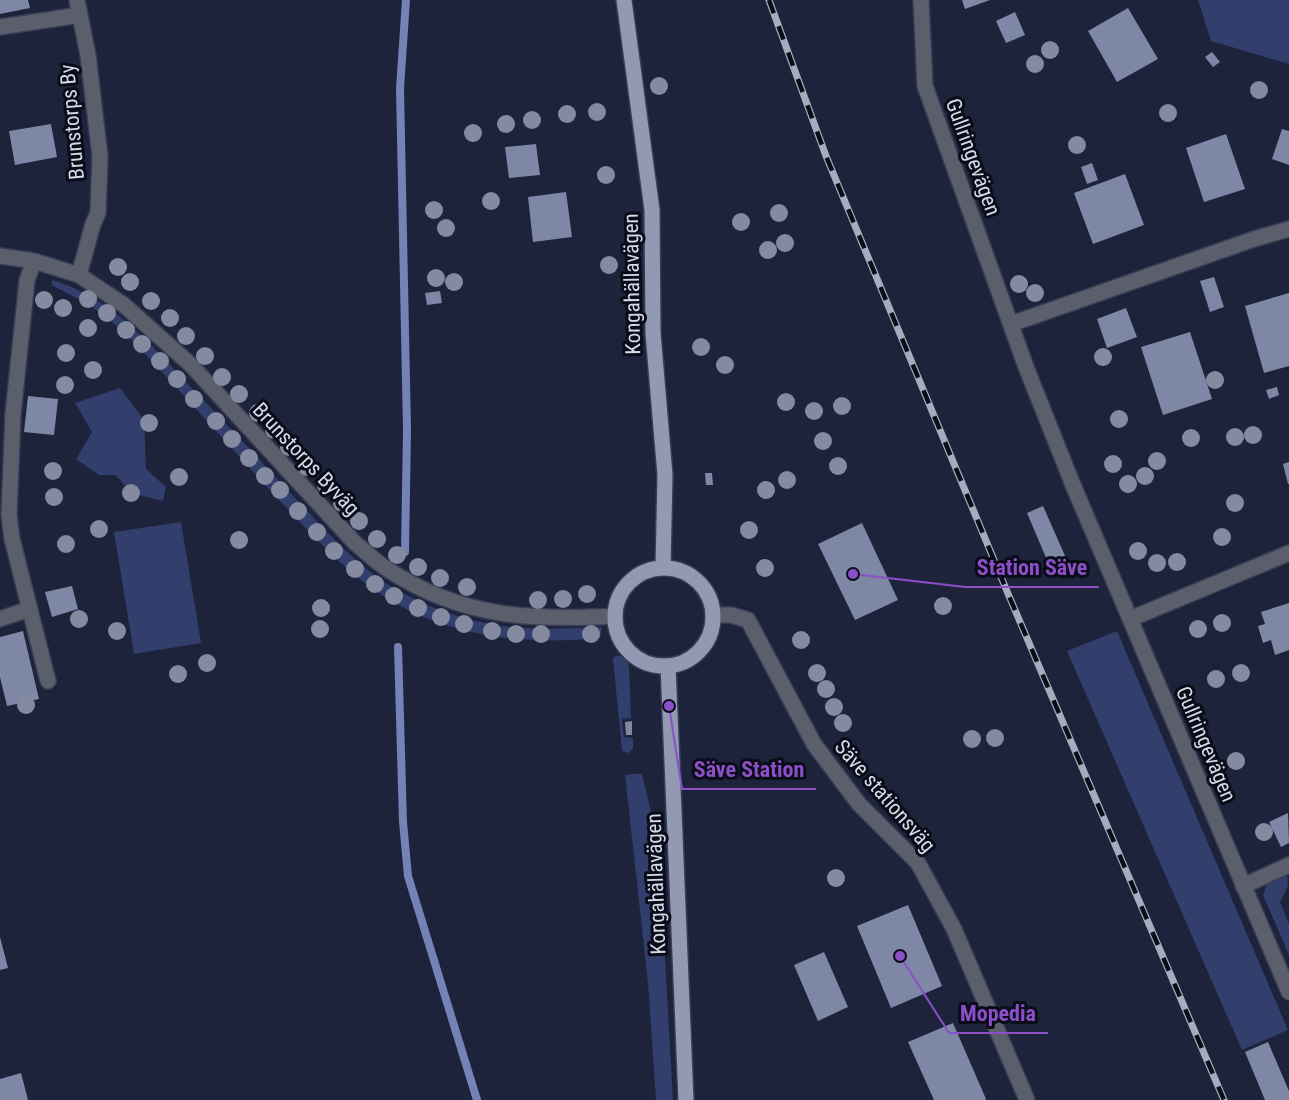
<svg xmlns="http://www.w3.org/2000/svg" width="1289" height="1100" viewBox="0 0 1289 1100" font-family="'Roboto Condensed',sans-serif">
<style>
.green{fill:#323e6b}
.lines{fill:none;stroke-linecap:round;stroke-linejoin:round}
.stream{stroke:#7582b6;stroke-width:8}
.building{fill:#7e88a6}
.minor-casing{stroke:#363d54;stroke-width:18}
.major-casing{stroke:#363d54;stroke-width:18}
.minor{stroke:#5b5f6c;stroke-width:15}
.major{stroke:#9199b3;stroke-width:15}
.rail-casing{stroke:#a6abbe;stroke-width:7}
.rail{stroke:#0a0d18;stroke-width:4.5;stroke-dasharray:14;stroke-linecap:butt}
.tree{fill:#848ba1}
.labels{text-anchor:middle;stroke-width:6;stroke-linejoin:round;paint-order:stroke}
.street-label{font-size:21px;fill:#d6dbec;stroke:#0a0d18}
.leader{fill:none;stroke:#8d4fc8;stroke-width:2}
.callout-dot{fill:#8d4fc8;stroke:#0a0d18;stroke-width:2}
.callout-label{font-size:22px;text-anchor:middle;font-weight:bold;fill:#8d4fc8;stroke:#0a0d18;stroke-width:6;stroke-linejoin:round;paint-order:stroke}
</style>
<rect width="100%" height="100%" fill="#1c233b"/>
<path class="green" d="M1198 0H1289V64L1211 41Z
M53 280C111 299 145 338 185 381 218 415 250 449 282 484 310 513 337 545 369 571 407 601 462 622 511 627 541 630 572 628 602 627L600 638C522 646 439 636 373 589 334 561 301 523 268 488 220 436 172 381 122 330L88 304 53 286 51 282Z
M120 388 144 420 146 469 166 487 163 501 131 493 116 475H99L76 459 92 432 75 403Z
M181 522 201 643 134 654 114 532Z
M1117 631 1288 1030 1242 1050 1067 651Z
M615 656C623 655 627 658 629 665L631 718 622 719 624 737 633 738V748L629 753 622 751 613 659Z
M632 774H642L657 838 660 871 673 1100H656L648 983 625 775Z
M1287 873 1288 886 1280 902 1289 924V955L1263 895 1267 884Z"/>
<g class="lines">
<path class="stream" d="M405 552 407 430 400 88 406 0
M398 647 403 822 408 876 477 1100"/>
</g>
<path class="building" d="M0 0H28L30 8 0 14Z
M962 0H990L965 9Z
M1128 8 1158 59 1117 82 1088 31Z
M1015 12 1025 35 1006 43 996 21Z
M1212 52 1220 62 1213 67 1205 57Z
M51 124 57 157 15 165 9 131Z
M1282 129 1289 131V165L1272 159Z
M1226 134 1245 189 1204 202 1186 148Z
M536 144 540 175 509 178 505 147Z
M1092 163 1098 180 1087 184 1081 167Z
M1125 174 1144 225 1093 244 1074 193Z
M566 192 572 237 533 242 528 197Z
M1214 277 1224 307 1210 312 1200 281Z
M440 291 442 303 427 305 425 293Z
M1289 293V366L1264 373 1245 306Z
M1126 308 1137 337 1107 348 1097 319Z
M1190 332 1212 399 1163 415 1141 347Z
M1277 387 1279 395 1269 399 1266 390Z
M28 396 58 399 54 435 24 432Z
M1289 462V484H1288L1283 464Z
M705 473H712L713 485H706Z
M1043 506 1070 567 1053 574 1027 513Z
M862 523 898 600 855 620 818 544Z
M72 586 78 609 52 617 45 592Z
M1289 603V650L1275 655 1271 640 1263 643 1258 626 1265 624 1261 612Z
M23 631 39 699 7 706 0 677V637Z
M632 721V735H626L625 722Z
M1288 813 1289 843 1281 847 1269 822Z
M908 905 942 986 891 1008 857 926Z
M0 937 8 968 0 970Z
M824 952 848 1007 818 1021 794 965Z
M953 1023 986 1099 985 1100H934L908 1042Z
M1268 1042 1289 1091V1100H1265L1245 1052Z
M21 1073 28 1100H0V1079Z"/>
<g class="lines">
<defs>
<path id="minor" d="M77 0 88 55 100 156 98 213 93 224 79 275
M921 0 925 86 1026 367 1073 485 1289 992
M0 27 80 15
M0 256 34 261 79 275 124 305 191 365 355 543C365 551 375 561 387 569 460 617 530 621 615 616
M34 261 27 280 13 414 9 515 12 539 48 681
M1011 324 1254 239 1289 229
M714 615H731L748 620 814 744 859 804 918 863 954 929 1027 1100
M0 619 29 609
M1130 619 1289 553
M1243 886 1289 865"/>
<path id="major" d="M624 0 652 210 653 333 665 475 663 568
M615 617a49 49 0 1 1 98 0a49 49 0 1 1-98 0Z
M668 666 686 1100"/>
</defs>
<use href="#minor" class="minor-casing"/>
<use href="#major" class="major-casing"/>
<use href="#minor" class="minor"/>
<use href="#major" class="major"/>
<defs>
<path id="rail" d="M769 0 826 156 1009 596 1224 1100"/>
</defs>
<use href="#rail" class="rail-casing"/>
<use href="#rail" class="rail"/>
</g>
<g class="tree">
<circle cx="1050" cy="50" r="9"/>
<circle cx="1035" cy="64" r="9"/>
<circle cx="659" cy="86" r="9"/>
<circle cx="1259" cy="90" r="9"/>
<circle cx="597" cy="112" r="9"/>
<circle cx="1168" cy="113" r="9"/>
<circle cx="567" cy="114" r="9"/>
<circle cx="532" cy="120" r="9"/>
<circle cx="506" cy="124" r="9"/>
<circle cx="473" cy="133" r="9"/>
<circle cx="1077" cy="145" r="9"/>
<circle cx="606" cy="175" r="9"/>
<circle cx="491" cy="201" r="9"/>
<circle cx="434" cy="210" r="9"/>
<circle cx="779" cy="213" r="9"/>
<circle cx="741" cy="222" r="9"/>
<circle cx="446" cy="228" r="9"/>
<circle cx="785" cy="243" r="9"/>
<circle cx="768" cy="250" r="9"/>
<circle cx="609" cy="265" r="9"/>
<circle cx="118" cy="267" r="9"/>
<circle cx="436" cy="278" r="9"/>
<circle cx="130" cy="282" r="9"/>
<circle cx="454" cy="282" r="9"/>
<circle cx="1019" cy="284" r="9"/>
<circle cx="1035" cy="293" r="9"/>
<circle cx="88" cy="299" r="9"/>
<circle cx="44" cy="300" r="9"/>
<circle cx="151" cy="301" r="9"/>
<circle cx="63" cy="308" r="9"/>
<circle cx="107" cy="313" r="9"/>
<circle cx="170" cy="318" r="9"/>
<circle cx="88" cy="328" r="9"/>
<circle cx="126" cy="330" r="9"/>
<circle cx="186" cy="336" r="9"/>
<circle cx="142" cy="344" r="9"/>
<circle cx="701" cy="347" r="9"/>
<circle cx="66" cy="353" r="9"/>
<circle cx="205" cy="356" r="9"/>
<circle cx="1103" cy="357" r="9"/>
<circle cx="160" cy="361" r="9"/>
<circle cx="725" cy="365" r="9"/>
<circle cx="93" cy="370" r="9"/>
<circle cx="222" cy="377" r="9"/>
<circle cx="177" cy="379" r="9"/>
<circle cx="1215" cy="380" r="9"/>
<circle cx="65" cy="385" r="9"/>
<circle cx="239" cy="394" r="9"/>
<circle cx="194" cy="399" r="9"/>
<circle cx="786" cy="402" r="9"/>
<circle cx="842" cy="406" r="9"/>
<circle cx="814" cy="411" r="9"/>
<circle cx="258" cy="413" r="9"/>
<circle cx="1119" cy="419" r="9"/>
<circle cx="216" cy="421" r="9"/>
<circle cx="149" cy="423" r="9"/>
<circle cx="274" cy="430" r="9"/>
<circle cx="1253" cy="435" r="9"/>
<circle cx="1235" cy="437" r="9"/>
<circle cx="1191" cy="438" r="9"/>
<circle cx="232" cy="439" r="9"/>
<circle cx="823" cy="441" r="9"/>
<circle cx="289" cy="447" r="9"/>
<circle cx="249" cy="458" r="9"/>
<circle cx="1157" cy="461" r="9"/>
<circle cx="1113" cy="464" r="9"/>
<circle cx="838" cy="466" r="9"/>
<circle cx="307" cy="467" r="9"/>
<circle cx="53" cy="471" r="9"/>
<circle cx="265" cy="476" r="9"/>
<circle cx="1145" cy="476" r="9"/>
<circle cx="179" cy="477" r="9"/>
<circle cx="787" cy="480" r="9"/>
<circle cx="1128" cy="484" r="9"/>
<circle cx="326" cy="485" r="9"/>
<circle cx="280" cy="490" r="9"/>
<circle cx="766" cy="490" r="9"/>
<circle cx="131" cy="493" r="9"/>
<circle cx="54" cy="497" r="9"/>
<circle cx="342" cy="503" r="9"/>
<circle cx="1235" cy="503" r="9"/>
<circle cx="298" cy="511" r="9"/>
<circle cx="359" cy="521" r="9"/>
<circle cx="99" cy="529" r="9"/>
<circle cx="749" cy="530" r="9"/>
<circle cx="317" cy="532" r="9"/>
<circle cx="1222" cy="537" r="9"/>
<circle cx="377" cy="539" r="9"/>
<circle cx="239" cy="540" r="9"/>
<circle cx="66" cy="544" r="9"/>
<circle cx="334" cy="551" r="9"/>
<circle cx="1138" cy="551" r="9"/>
<circle cx="397" cy="555" r="9"/>
<circle cx="1177" cy="562" r="9"/>
<circle cx="1157" cy="563" r="9"/>
<circle cx="418" cy="567" r="9"/>
<circle cx="765" cy="568" r="9"/>
<circle cx="355" cy="569" r="9"/>
<circle cx="440" cy="578" r="9"/>
<circle cx="375" cy="584" r="9"/>
<circle cx="467" cy="587" r="9"/>
<circle cx="587" cy="594" r="9"/>
<circle cx="394" cy="596" r="9"/>
<circle cx="563" cy="599" r="9"/>
<circle cx="538" cy="600" r="9"/>
<circle cx="943" cy="606" r="9"/>
<circle cx="321" cy="608" r="9"/>
<circle cx="418" cy="608" r="9"/>
<circle cx="441" cy="617" r="9"/>
<circle cx="79" cy="619" r="9"/>
<circle cx="1222" cy="623" r="9"/>
<circle cx="464" cy="624" r="9"/>
<circle cx="320" cy="629" r="9"/>
<circle cx="1198" cy="629" r="9"/>
<circle cx="117" cy="631" r="9"/>
<circle cx="492" cy="631" r="9"/>
<circle cx="516" cy="634" r="9"/>
<circle cx="541" cy="634" r="9"/>
<circle cx="591" cy="634" r="9"/>
<circle cx="801" cy="640" r="9"/>
<circle cx="207" cy="663" r="9"/>
<circle cx="817" cy="673" r="9"/>
<circle cx="1241" cy="673" r="9"/>
<circle cx="178" cy="674" r="9"/>
<circle cx="1216" cy="679" r="9"/>
<circle cx="826" cy="689" r="9"/>
<circle cx="26" cy="705" r="9"/>
<circle cx="834" cy="707" r="9"/>
<circle cx="843" cy="723" r="9"/>
<circle cx="995" cy="738" r="9"/>
<circle cx="972" cy="739" r="9"/>
<circle cx="1236" cy="761" r="9"/>
<circle cx="1264" cy="832" r="9"/>
<circle cx="836" cy="878" r="9"/>
</g>
<g class="labels">
<g class="street-label">
<text transform="translate(72 122) rotate(-95)" y="7">Brunstorps By</text>
<text transform="translate(973 157) rotate(70)" y="7">Gullringevägen</text>
<text transform="translate(632 284) rotate(-91)" y="7">Kongahällavägen</text>
<text transform="translate(306 459) rotate(47)" y="7">Brunstorps Byväg</text>
<text transform="translate(1206 744) rotate(67)" y="7">Gullringevägen</text>
<text transform="translate(885 796) rotate(49)" y="7">Säve stationsväg</text>
<text transform="translate(656 884) rotate(-92)" y="7">Kongahällavägen</text>
</g>
</g>
<path class="leader" d="M853 574L965 587H1099M669 706L682 789H816M900 956L949 1033H1048"/>
<g class="callout-dot">
<circle cx="853" cy="574" r="6"/>
<circle cx="669" cy="706" r="6"/>
<circle cx="900" cy="956" r="6"/>
</g>
<g class="callout-label">
<text x="1032" y="575">Station Säve</text>
<text x="749" y="777">Säve Station</text>
<text x="998" y="1021">Mopedia</text>
</g>
</svg>
